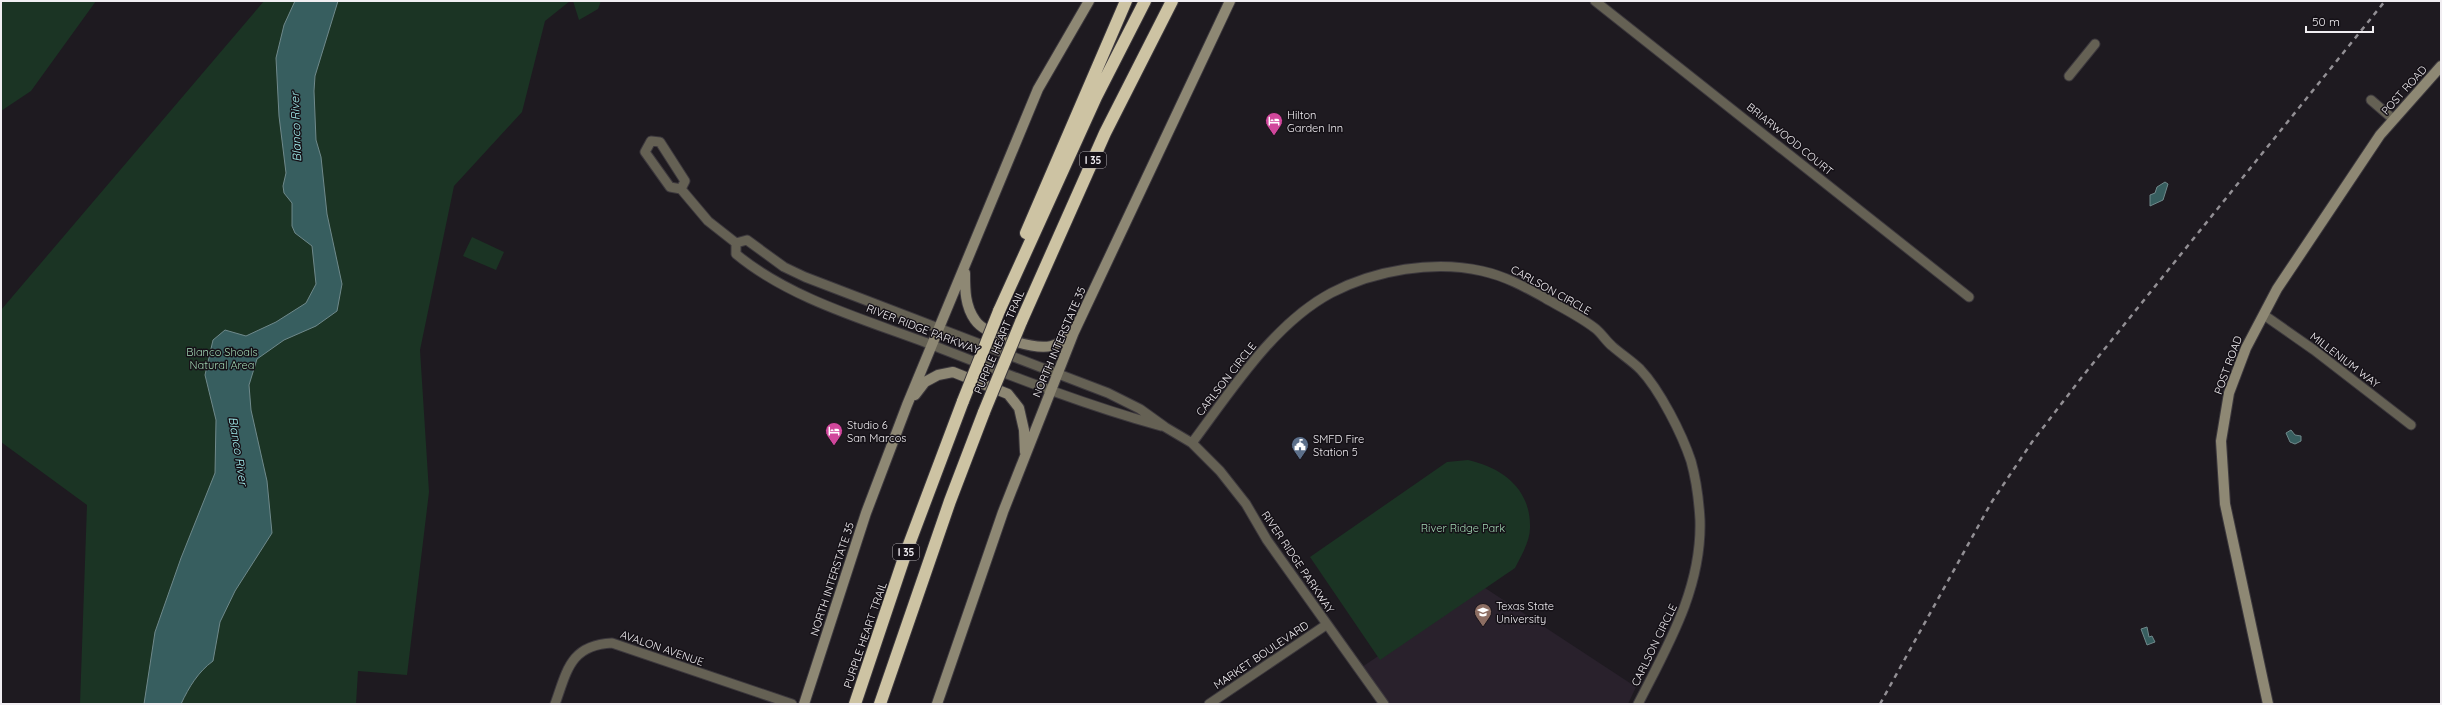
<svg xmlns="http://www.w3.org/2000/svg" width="2442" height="705" viewBox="0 0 2442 705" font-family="Quicksand,sans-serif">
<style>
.built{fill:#29212c}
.green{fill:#1b3424}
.water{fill:#375e5f;stroke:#6f898b}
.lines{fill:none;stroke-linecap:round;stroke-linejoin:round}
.street-casing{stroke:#3c383d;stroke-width:11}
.secondary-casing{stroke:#3c383d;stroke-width:12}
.highway-casing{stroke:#3c383d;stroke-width:14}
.street{stroke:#656154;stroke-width:9}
.secondary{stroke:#8e8874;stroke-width:10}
.highway{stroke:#cdc3a3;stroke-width:12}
.rail{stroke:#928f94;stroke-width:2.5;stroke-dasharray:5 5;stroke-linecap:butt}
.highway-bridge-casing{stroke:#3c383d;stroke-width:14;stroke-linecap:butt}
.highway-bridge{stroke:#cdc3a3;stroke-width:12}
.labels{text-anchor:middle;stroke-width:3;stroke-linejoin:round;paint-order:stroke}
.shield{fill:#151117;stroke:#afacb0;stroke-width:1}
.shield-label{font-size:10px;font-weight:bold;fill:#f1eef2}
.street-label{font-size:11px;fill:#f1eef2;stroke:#151117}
.poi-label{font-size:11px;fill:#f1eef2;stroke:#151117;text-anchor:start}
.park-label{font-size:11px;fill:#a1d6b2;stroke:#151117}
.water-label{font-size:12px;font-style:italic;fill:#a4f0f0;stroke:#151117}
</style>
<rect width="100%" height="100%" fill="#1e1a20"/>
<path class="built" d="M1482 586 1636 687 1628 704H1388L1362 667Z"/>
<path class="green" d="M1 1H96L31 91 1 111Z
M264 1H570L545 21 522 112 454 186 420 350 429 492 407 675 358 671 356 704H80L87 505 1 442V310Z
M573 1H601L598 9 579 20Z
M472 237 504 252 496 270 463 256Z
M1468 460C1503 468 1531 489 1530 528 1530 541 1521 556 1515 568L1380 660 1310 557 1447 462Z"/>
<path class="water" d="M295 1H338L315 76 314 91 316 140 321 157 327 214 342 284 337 311 316 326 284 340 257 359 249 385 251 410 267 481 272 533 235 591 220 622 213 661C198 672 189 687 181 704H144L155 632 181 558 215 473 216 420 205 375 213 340 225 330 246 336 276 322 306 303 316 284 312 246 295 233 292 226V203L284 193 283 186 286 173 279 116 276 58 284 25Z
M2165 182 2168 184 2163 200 2150 206V195L2155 193 2157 187Z
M2291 430 2295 435 2301 436V441L2295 444 2290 442 2286 433Z
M2147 627 2149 637 2152 636 2155 642 2147 645 2141 629Z"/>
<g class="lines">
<defs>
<path id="street" d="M1595 1 1969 297
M2069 76 2095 44
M2371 100 2393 119
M681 189 685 181 660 142 651 141 645 152 670 187 681 189 708 221 736 243
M736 243 747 240 784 267 805 277 1108 393 1140 409 1165 427 1192 443 1220 471 1246 504 1267 540 1384 704
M736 243V254C789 298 863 319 927 343 1004 373 1081 404 1161 426
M2264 315 2314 350 2411 425
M1192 443C1231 391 1273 324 1331 293 1375 270 1434 260 1482 271 1505 276 1525 287 1545 298 1562 308 1581 317 1596 329 1602 334 1606 341 1612 346 1621 354 1632 361 1640 369 1660 390 1682 434 1691 461 1696 479 1699 502 1700 520 1702 588 1668 645 1638 704
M555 704C567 671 570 645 612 643L792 704
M1209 704 1326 625"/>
<path id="secondary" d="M965 273C965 290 965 306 975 320 985 335 1034 350 1051 346 1060 344 1067 338 1074 332
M915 395 925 382 938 375 953 372 1008 394 1019 408 1024 430 1025 452
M804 704 866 513 907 405 1038 89 1089 1
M937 704 1003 512 1074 332 1230 1
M2268 704 2225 504 2221 441 2229 393 2246 348 2277 289 2380 135 2441 66"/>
<path id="highway" d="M1026 233 1126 1
M999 311 1096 97 1145 1
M1021 322 1105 133 1172 1
M855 704 905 555 963 401
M880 704 950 501 984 412"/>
</defs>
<use href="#street" class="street-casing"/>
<use href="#secondary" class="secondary-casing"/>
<use href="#highway" class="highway-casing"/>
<use href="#street" class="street"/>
<use href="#secondary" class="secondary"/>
<use href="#highway" class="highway"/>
<path class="rail" d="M1880 704 1991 503 2032 442 2082 377 2385 1"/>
<defs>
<path id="highway-bridge" d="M963 401 999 311
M984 412 1021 322"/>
</defs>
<use href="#highway-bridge" class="highway-bridge-casing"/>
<use href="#highway-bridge" class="highway-bridge"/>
</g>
<defs>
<symbol id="hotel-pin" viewBox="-11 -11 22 30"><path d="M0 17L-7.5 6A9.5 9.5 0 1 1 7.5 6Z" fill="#d1479c" stroke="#151117"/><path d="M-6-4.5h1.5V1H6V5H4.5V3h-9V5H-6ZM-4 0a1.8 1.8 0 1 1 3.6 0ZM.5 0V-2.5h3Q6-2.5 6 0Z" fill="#fff"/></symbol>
<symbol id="civic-pin" viewBox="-11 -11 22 30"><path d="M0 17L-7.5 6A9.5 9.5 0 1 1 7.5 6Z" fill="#5c6f8a" stroke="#151117"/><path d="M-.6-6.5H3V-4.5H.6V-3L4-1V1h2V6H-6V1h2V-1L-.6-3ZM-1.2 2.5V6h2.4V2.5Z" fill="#fff"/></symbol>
<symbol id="university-pin" viewBox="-11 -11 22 30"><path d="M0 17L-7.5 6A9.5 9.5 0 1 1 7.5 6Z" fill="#8d6e63" stroke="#151117"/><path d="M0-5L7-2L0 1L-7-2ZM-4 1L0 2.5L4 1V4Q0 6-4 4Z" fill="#fff"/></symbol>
</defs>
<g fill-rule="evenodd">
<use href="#hotel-pin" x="1264" y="111" width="20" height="27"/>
<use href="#hotel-pin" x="824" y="421" width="20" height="27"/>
<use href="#civic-pin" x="1290" y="435" width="20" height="27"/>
<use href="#university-pin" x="1473" y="602" width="20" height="27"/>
</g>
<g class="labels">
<g class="shield">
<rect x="1080" y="152" width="26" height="16" rx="3"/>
<rect x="893" y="544" width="26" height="16" rx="3"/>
</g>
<g class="shield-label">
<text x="1093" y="164">I 35</text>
<text x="906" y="556">I 35</text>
</g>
<g class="street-label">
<text transform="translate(2404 90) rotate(-48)" y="4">POST ROAD</text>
<text transform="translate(1790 139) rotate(39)" y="4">BRIARWOOD COURT</text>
<text transform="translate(1551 290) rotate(29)" y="4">CARLSON CIRCLE</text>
<text transform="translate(923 329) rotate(21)" y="4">RIVER RIDGE PARKWAY</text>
<text transform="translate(999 342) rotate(-67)" y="4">PURPLE HEART TRAIL</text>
<text transform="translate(1059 342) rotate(-67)" y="4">NORTH INTERSTATE 35</text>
<text transform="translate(2345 360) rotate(37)" y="4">MILLENIUM WAY</text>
<text transform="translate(2228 365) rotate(-70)" y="4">POST ROAD</text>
<text transform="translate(1226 379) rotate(-52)" y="4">CARLSON CIRCLE</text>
<text transform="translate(1298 562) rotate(56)" y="4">RIVER RIDGE PARKWAY</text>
<text transform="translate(832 579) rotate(-72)" y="4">NORTH INTERSTATE 35</text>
<text transform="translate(865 635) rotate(-71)" y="4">PURPLE HEART TRAIL</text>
<text transform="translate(1654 645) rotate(-64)" y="4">CARLSON CIRCLE</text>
<text transform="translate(662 648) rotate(19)" y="4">AVALON AVENUE</text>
<text transform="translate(1261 655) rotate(-34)" y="4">MARKET BOULEVARD</text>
</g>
<g class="poi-label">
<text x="1287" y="119">Hilton<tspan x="1287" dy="13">Garden Inn</tspan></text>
<text x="847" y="429">Studio 6<tspan x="847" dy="13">San Marcos</tspan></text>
<text x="1313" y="443">SMFD Fire<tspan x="1313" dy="13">Station 5</tspan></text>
<text x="1496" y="610">Texas State<tspan x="1496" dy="13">University</tspan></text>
</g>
<g class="park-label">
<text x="222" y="356">Blanco Shoals<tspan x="222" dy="13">Natural Area</tspan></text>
<text x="1463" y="532">River Ridge Park</text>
</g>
<g class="water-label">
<text transform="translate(296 127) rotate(-92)" y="4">Blanco River</text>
<text transform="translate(238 451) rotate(81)" y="4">Blanco River</text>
</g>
</g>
<rect width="2442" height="705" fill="none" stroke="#f1eef2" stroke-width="4"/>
<path d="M2306 26v6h67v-6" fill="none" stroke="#f1eef2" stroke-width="2"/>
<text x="2312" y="26" font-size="12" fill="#f1eef2" stroke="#151117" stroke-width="3" paint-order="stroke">50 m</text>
</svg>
